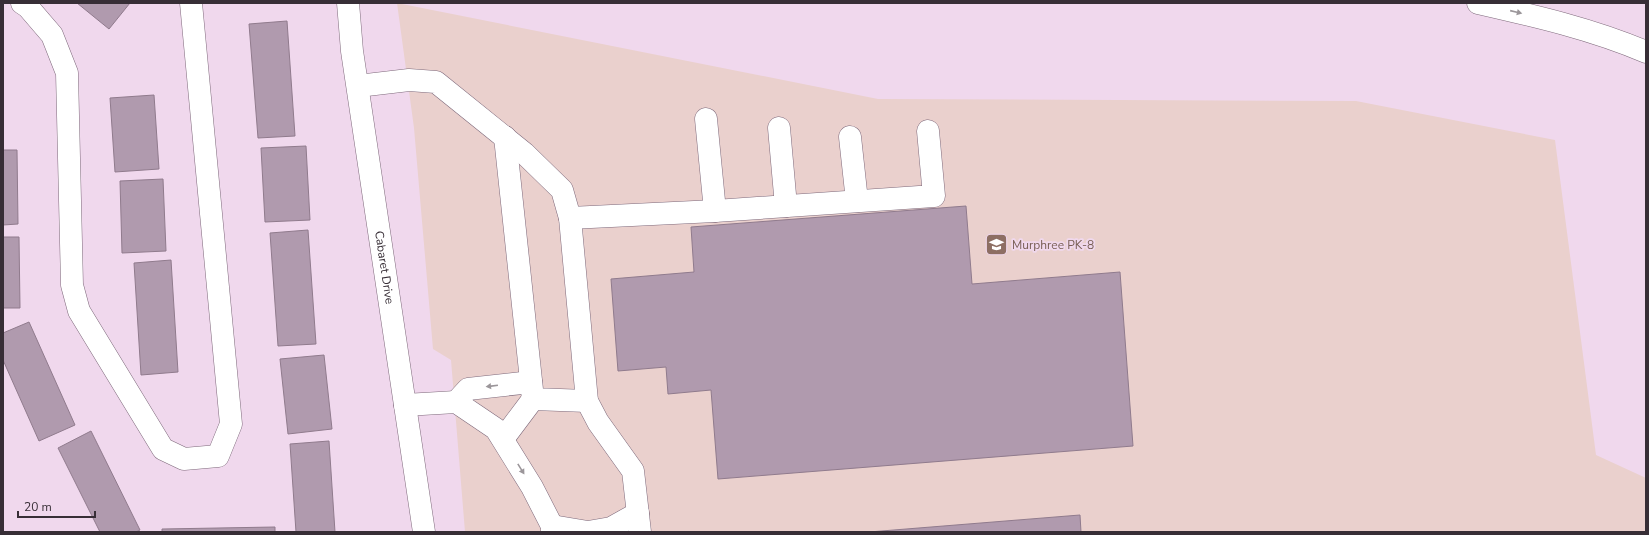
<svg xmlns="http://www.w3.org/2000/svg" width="1649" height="535" viewBox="0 0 1649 535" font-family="'Nunito Sans',sans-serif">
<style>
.education{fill:#ead0cd}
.building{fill:#b09aae;stroke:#907b8d}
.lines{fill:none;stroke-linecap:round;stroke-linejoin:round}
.minor-casing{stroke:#7e697b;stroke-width:23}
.minor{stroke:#fff;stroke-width:22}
.oneway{fill:#9b969a}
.labels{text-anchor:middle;stroke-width:3.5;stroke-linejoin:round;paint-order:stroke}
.education-label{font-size:12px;fill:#785e54;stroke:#f0d8ed;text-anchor:start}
.street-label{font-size:12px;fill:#372e36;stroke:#f0d8ed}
</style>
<rect width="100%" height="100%" fill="#f0d8ed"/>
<path class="education" d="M397 3 878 99 1356 101 1555 140 1596 455 1646 478V532H465L451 360 433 349 414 128Z"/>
<path class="building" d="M77 3H130L109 29Z
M287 21 295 136 258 138 249 24Z
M154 95 159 169 115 172 110 98Z
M306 146 310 220 265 222 261 148Z
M3 150H17L18 224 3 225Z
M163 179 166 251 122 253 120 181Z
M966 206 972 284 1120 272 1133 446 718 479 711 390 668 394 666 367 618 371 611 279 694 272 691 227Z
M308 230 316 344 278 346 270 233Z
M3 237H19L20 308H3Z
M171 260 178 372 141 375 134 263Z
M29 322 75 425 39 441 3 360V333Z
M324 355 332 429 288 434 280 359Z
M91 431 140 530 136 532H100L58 448Z
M329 441 335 532H296L290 444Z
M1080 515 1081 532H869Z
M275 527V532H162V529Z"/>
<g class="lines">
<defs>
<g id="minor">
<path d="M22 3 28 7 52 35 67 73 72 285 79 311 163 449 184 459 218 456 231 424 191 3"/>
<path id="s1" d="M348 3 352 51 424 532"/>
<path d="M1478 3C1535 16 1592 29 1646 52"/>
<path d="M358 86 409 80 436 82 524 153 562 190 570 218 715 211 934 196 928 131"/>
<path d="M706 119 715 211"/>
<path d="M779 128 786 206"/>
<path d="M505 137 533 399 587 401"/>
<path d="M850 137 857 201"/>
<path d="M570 218 587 401 598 422 633 471 640 532"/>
<path d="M456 402 468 389 531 382"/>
<path d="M405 405 456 402 496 429 532 487 552 526V532"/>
<path d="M503 439 533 399"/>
<path d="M552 526 588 532 611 528 638 513"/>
</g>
</defs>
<use href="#minor" class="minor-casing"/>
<use href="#minor" class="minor"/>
</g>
<defs><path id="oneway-solid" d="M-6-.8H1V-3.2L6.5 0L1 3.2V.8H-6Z"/></defs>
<g class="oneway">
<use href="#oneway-solid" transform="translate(1516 12) rotate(13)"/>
<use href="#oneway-solid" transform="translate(492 386) rotate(173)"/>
<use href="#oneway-solid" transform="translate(521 469) rotate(58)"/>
</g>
<defs>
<symbol id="school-square" viewBox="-11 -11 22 22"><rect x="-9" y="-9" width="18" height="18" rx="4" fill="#8d6e63" stroke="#f0d8ed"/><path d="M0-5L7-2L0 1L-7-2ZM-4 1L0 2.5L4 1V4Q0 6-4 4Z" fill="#fff"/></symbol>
</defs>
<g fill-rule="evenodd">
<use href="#school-square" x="984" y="232" width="25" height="25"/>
</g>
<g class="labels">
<g class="education-label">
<text x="1012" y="249">Murphree PK-8</text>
</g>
<g class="street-label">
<text dy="4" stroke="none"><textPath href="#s1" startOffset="267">Cabaret Drive</textPath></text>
</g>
</g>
<rect width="1649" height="535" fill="none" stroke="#372e36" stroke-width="8"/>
<path d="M18 511v6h77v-6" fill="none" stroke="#372e36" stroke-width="2"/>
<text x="24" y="511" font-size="12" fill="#372e36" stroke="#f0d8ed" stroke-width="3" paint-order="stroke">20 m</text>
</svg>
